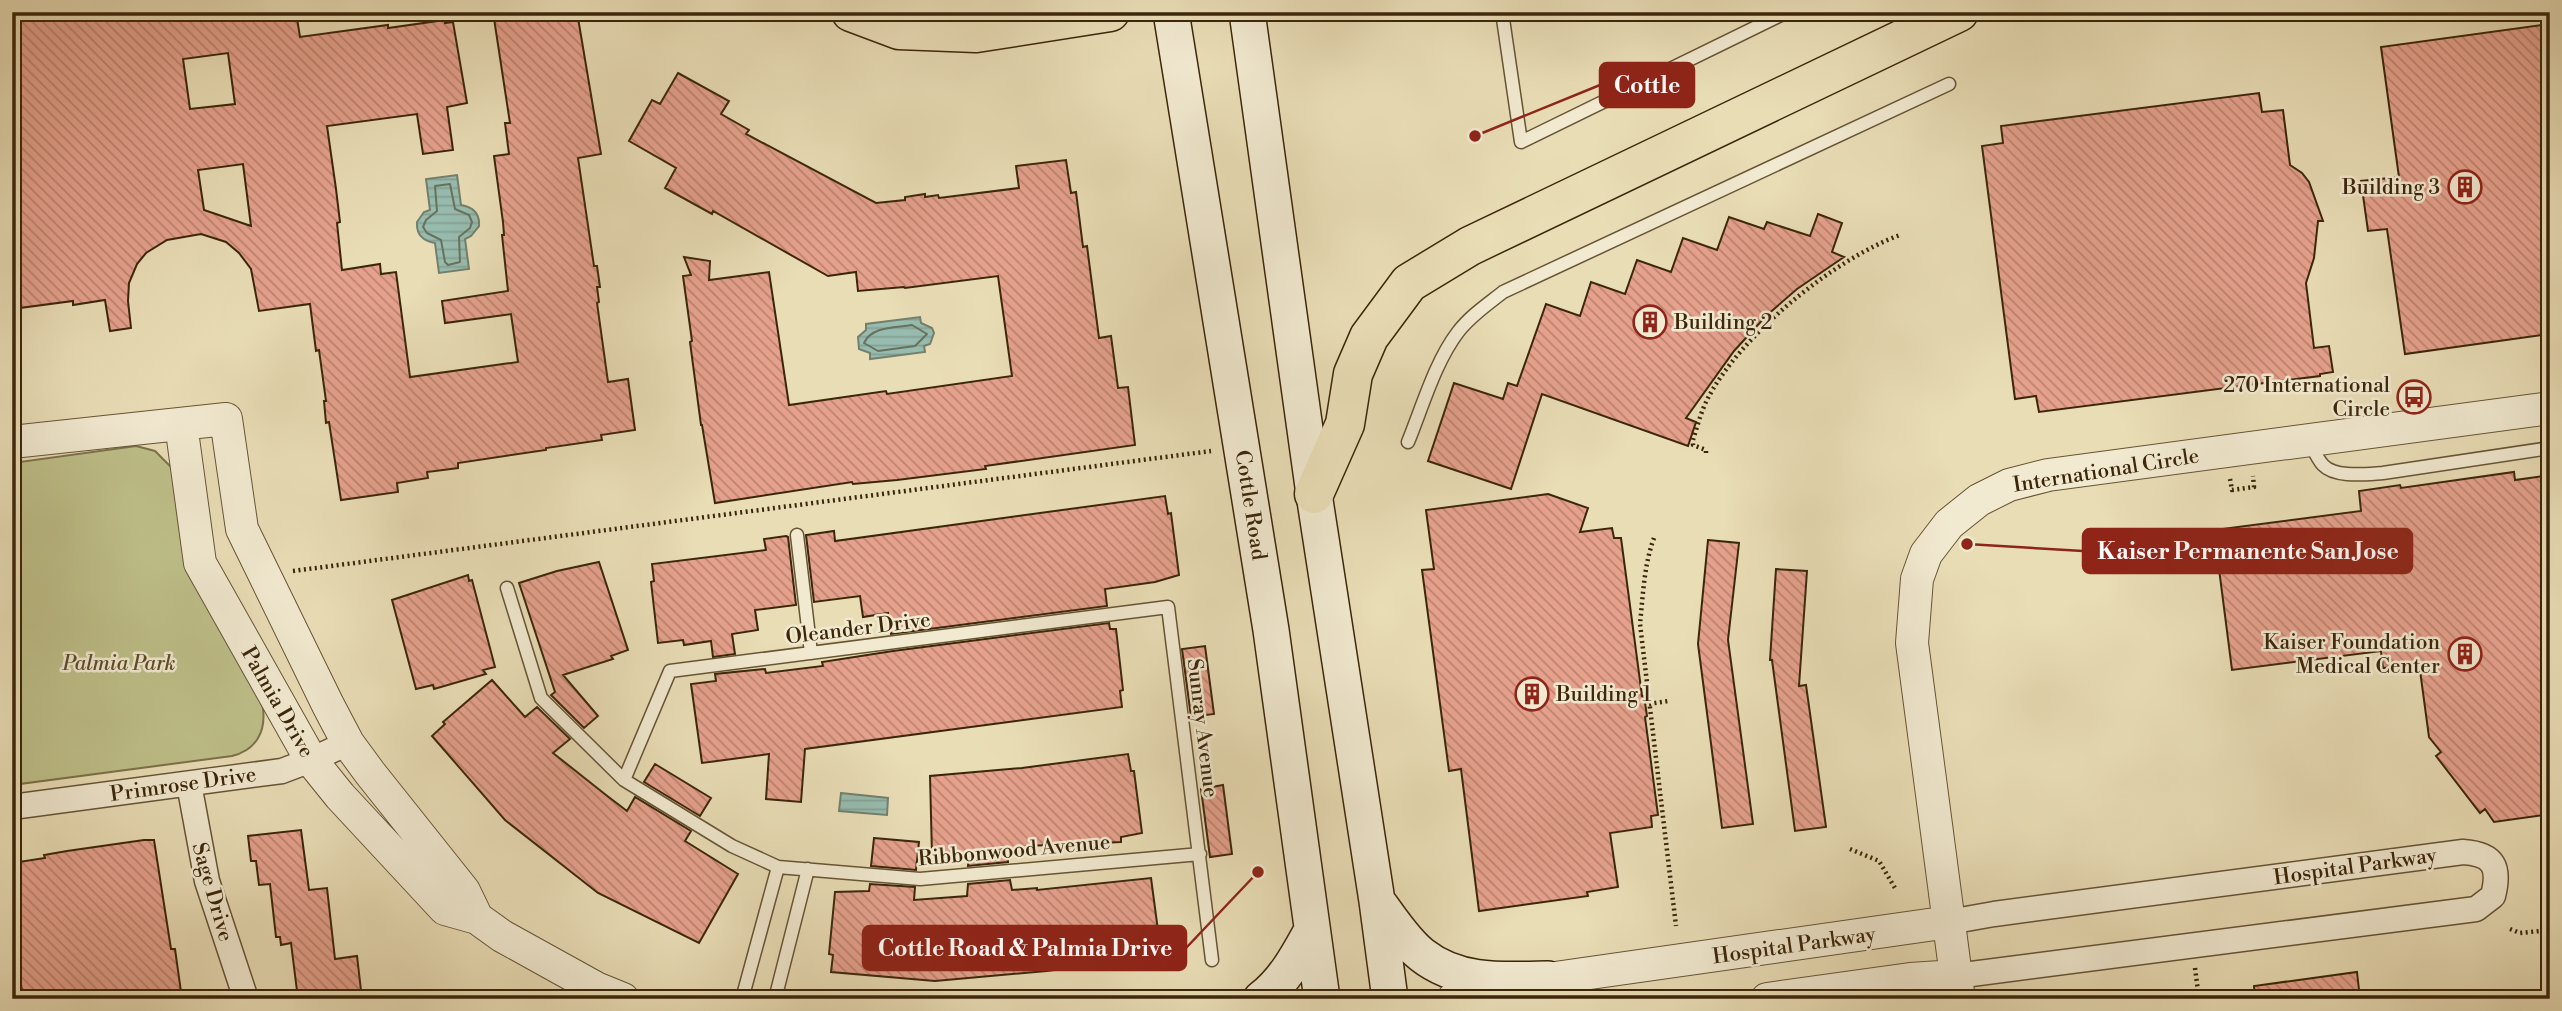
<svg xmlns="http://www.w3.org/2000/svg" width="2562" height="1011" viewBox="0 0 2562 1011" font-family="'Libre Bodoni',serif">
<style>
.park{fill:#bebf89;stroke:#7c724a;stroke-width:2}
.water{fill:url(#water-rules);stroke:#72806d;stroke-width:2}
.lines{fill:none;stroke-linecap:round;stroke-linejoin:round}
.shore{stroke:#69715c;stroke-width:2}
.building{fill:url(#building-back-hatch);stroke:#3b260a;stroke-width:2;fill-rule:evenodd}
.service-casing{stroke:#665435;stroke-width:15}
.minor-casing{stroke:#665435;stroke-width:27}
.tertiary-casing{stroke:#665435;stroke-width:34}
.secondary-casing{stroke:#3b260a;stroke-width:38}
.motorway-casing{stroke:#3b260a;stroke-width:41}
.path{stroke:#3b260a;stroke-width:4.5;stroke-dasharray:2 3.5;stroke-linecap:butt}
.service{stroke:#f1e9d0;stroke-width:12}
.minor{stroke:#f1e9d0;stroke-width:24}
.tertiary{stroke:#f1e9d0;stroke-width:32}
.secondary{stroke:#f1e9d0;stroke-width:35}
.motorway{stroke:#e9ddb6;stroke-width:38}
.labels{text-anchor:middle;stroke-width:5;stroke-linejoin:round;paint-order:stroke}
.poi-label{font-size:21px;fill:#3b260a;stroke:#f1e9d0;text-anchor:end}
.street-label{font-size:21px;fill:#3b260a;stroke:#f1e9d0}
.park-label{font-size:21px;font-style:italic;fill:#5c4c2a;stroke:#f1e9d0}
.leader{fill:none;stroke:#8f2418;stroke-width:2.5}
.callout-dot{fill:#8f2418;stroke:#f1e9d0;stroke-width:2.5}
.callout{fill:#8f2418;stroke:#8f2418;stroke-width:2.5}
.callout-label{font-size:23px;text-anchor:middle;font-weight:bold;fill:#fff}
</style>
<defs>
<pattern id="water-rules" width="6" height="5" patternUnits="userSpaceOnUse" patternTransform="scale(1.75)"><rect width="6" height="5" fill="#97bcaf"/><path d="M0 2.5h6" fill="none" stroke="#83a195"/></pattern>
<pattern id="building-back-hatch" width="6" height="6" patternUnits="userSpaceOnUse" patternTransform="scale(1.75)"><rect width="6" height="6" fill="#e6a18d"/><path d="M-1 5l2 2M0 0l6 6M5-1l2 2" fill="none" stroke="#bc8371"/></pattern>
</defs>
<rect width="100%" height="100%" fill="#e9ddb6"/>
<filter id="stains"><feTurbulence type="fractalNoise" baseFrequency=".00286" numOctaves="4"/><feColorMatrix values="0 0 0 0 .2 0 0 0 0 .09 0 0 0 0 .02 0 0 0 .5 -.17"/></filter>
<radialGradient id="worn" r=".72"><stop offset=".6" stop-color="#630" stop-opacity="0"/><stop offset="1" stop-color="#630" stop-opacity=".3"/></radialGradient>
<path class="park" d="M136 446 155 451 172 468 263 708C266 732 256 750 232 756L12 785V463Z"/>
<path class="water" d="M457 175 461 205C473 207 480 213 479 226L471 236 465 239 469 269 439 273 435 243C423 241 416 235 417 222L424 212 430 210 426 179Z
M920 317 921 323 932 328 934 333 930 344 924 346 925 352 870 359V353L859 349 858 337 866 330V324Z
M841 793 888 798 887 815 839 811Z"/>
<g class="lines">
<path class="shore" d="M450 184 455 209 469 215 472 222 470 228 459 237 460 262 448 265 445 262 441 240 427 233 423 227 426 220 437 211 435 186Z
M912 325 927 334 915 346 878 351 864 343C872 326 895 328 912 325Z"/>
</g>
<path class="building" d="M91 12H296L300 37 388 25V28L445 20V23L453 22 467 103 447 107 453 150 423 154 417 114 327 126 336 189 340 222 337 223 342 270 380 264 381 274 396 272 410 377 518 362 511 314 445 323 442 301 508 291 502 235H504L503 222 494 156 509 154 505 123H510L493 12H577L601 154 578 158 594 266H597L600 287H597L599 302 597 303 608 382 628 379 635 430 601 435 602 440 546 448V450L458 463V468L427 472 428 478 397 483 398 492 341 500 329 422 326 423 324 401H326L319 350 316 351 310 304 259 311 251 269 239 253 226 242 201 234 167 240 146 253 137 264 129 283 128 301 131 328 110 331 105 300 73 305V301L12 309V92H19L12 43V19L53 13 54 18ZM228 53 235 104 190 109 183 59ZM243 164 251 226 204 210 198 170Z
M2550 24V190H2546L2550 214V334L2405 354 2387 229 2368 231 2361 181 2399 177 2381 47Z
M678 73 729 101 721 114 749 130 746 134 876 203 905 200V197L925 194V197L938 195 939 198 1019 188 1016 166 1066 160 1071 193 1076 192 1083 247 1087 246 1099 338 1111 336 1118 388 1128 387 1135 445 985 466 986 469 897 480 853 484 852 482 715 503 702 425H701L690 342 692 341 683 276 691 275 684 257 710 261 709 280 769 272 789 405 886 391 887 394 1012 376 998 276 905 288 904 287 858 291 856 272 828 276 713 211 712 214 665 188 676 168 629 141 652 100 660 104Z
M2259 93 2262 112 2283 110 2290 165 2302 173 2309 182 2323 221H2318L2314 258 2306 283 2314 348 2329 346 2333 372 2320 374V376L2039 412 2036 396 2015 399 1982 146 2003 143 2001 126Z
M1818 214 1842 223 1832 252 1844 257 1797 289 1766 316 1734 351 1686 418 1696 422 1688 446 1542 394 1511 489 1428 461 1454 383 1503 399 1508 383 1517 386 1546 304 1580 316 1591 282 1625 294 1637 260 1671 272 1683 238 1717 250 1729 217 1764 229 1767 222 1810 236Z
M2514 472 2515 480 2550 475V814L2494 822 2485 809 2480 813 2436 756 2441 752 2429 737 2419 663 2383 668 2381 651 2232 670 2214 530 2361 511 2359 491 2400 485 2401 488Z
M1548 494 1588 508 1580 532 1612 528 1614 538H1621L1642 696H1644L1647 716 1645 717 1658 815 1651 816 1652 827 1610 833 1618 887 1587 892 1588 896 1479 911 1461 769 1449 771 1422 570 1434 569 1426 510Z
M1165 496 1168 514 1171 513 1179 575 1155 582 1105 589 1107 606 891 634 888 613 863 617 860 596 814 602 806 535 834 531 835 541Z
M786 536 788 537 796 605 755 610 758 630 732 634 735 654 713 657 711 641 684 645 683 640 658 643 651 582 654 581 652 564 766 550 764 539Z
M1708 540 1739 543 1728 640 1753 824 1722 828 1698 644Z
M599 562 628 650 611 656 613 659 563 675 598 716 584 728 551 695 555 692 519 583 557 571Z
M1776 569 1807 571 1799 686 1806 685 1826 827 1795 831 1772 660H1770Z
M468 575 469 581 472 580 495 667 483 670 486 674 434 689 433 685 416 689 392 600Z
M1109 623 1110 629H1116L1123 690 1120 691 1122 707 805 749 801 802 766 799 769 754 702 763 691 684 716 681 715 674 765 669 766 673 823 666 822 662 893 651Z
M1205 646 1214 714 1191 717 1182 649Z
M492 680 525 717 537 707 570 739 553 753 606 795 627 811 635 797 691 831 685 841 738 874 699 943 598 893 505 820 432 736 445 724 443 722Z
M1128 754 1131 771H1134L1142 833 1121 837V842L1026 846V849L1007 851 1008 862 968 866 969 855 957 856V852L932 855 930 776 1022 768Z
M655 764 711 798 700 816 644 782Z
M1223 785 1232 854 1210 857 1201 789Z
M301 830 309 890 327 888 335 959 357 956 362 999H306L305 990 297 991 291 943 281 945 280 937H276L270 884 259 885 256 861H251L248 836Z
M874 838 919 842 916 870 871 866Z
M144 840H154L171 949H175L182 999H23L12 921V863L45 858 44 855 67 851Z
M1151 878 1159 938 1156 939 1158 956 1047 971 935 981 831 972 833 955 829 954 835 892 869 891 870 884 915 887 914 900 967 896 968 884 1010 880 1012 890 1037 888V890Z
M2357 972 2360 999H2255L2254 986Z"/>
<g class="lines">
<defs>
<path id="service" d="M1502 12 1521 142 1787 12
M2309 440C2313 448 2317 459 2323 465 2335 478 2366 474 2383 473L2550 448
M1408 442C1422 408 1435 362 1458 332 1470 316 1488 304 1503 292L1949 84
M797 535 811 653
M507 588 541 698 624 780 732 846 778 867 920 879 1200 854
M624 780 670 671 1168 607 1212 960
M742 999 778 867
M775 999 808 869"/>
<path id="minor" d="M189 784 207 881 246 999
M12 807 282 771 311 760 348 743
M1949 922 1994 914 2463 852C2495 854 2500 868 2493 896L2476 909 1956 976"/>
<path id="tertiary" d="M181 424 200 563 311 760 340 796 445 909 477 918 502 936 596 988 623 999
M12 442 226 419 242 529 328 705 348 743 370 773 464 891 477 918
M1453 999 1548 979 1949 922
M1767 999 1910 979 1956 976
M1959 999 1912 643 1917 579 1926 554 1949 524 1979 500 2009 485 2048 475 2550 408"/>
<path id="secondary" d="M1171 12 1271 630 1322 999
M1247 12 1314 494 1377 901 1390 999
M1377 901C1391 919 1404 941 1422 955 1459 984 1504 980 1548 979
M1261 999C1285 981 1298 955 1312 930"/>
<path id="motorway" d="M851 12 899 30 976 33 1110 12
M1314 494 1345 424 1353 374 1369 337 1409 283 1470 246 1959 12"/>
</defs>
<use href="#service" class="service-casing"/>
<use href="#minor" class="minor-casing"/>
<use href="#tertiary" class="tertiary-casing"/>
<use href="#secondary" class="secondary-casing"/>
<use href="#motorway" class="motorway-casing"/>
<path class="path" d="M1706 453V450L1693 445V440C1697 427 1701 412 1707 400 1739 336 1834 259 1900 235
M2230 479 2232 490 2254 487 2253 476
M1654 538C1644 565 1643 595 1640 624L1676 926
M293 571 1211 451
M1649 704 1668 701
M1850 849 1879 861 1895 888
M2510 929 2520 933 2550 930
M2195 968 2199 999"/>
<use href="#service" class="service"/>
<use href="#minor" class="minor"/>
<use href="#tertiary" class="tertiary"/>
<use href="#secondary" class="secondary"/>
<use href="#motorway" class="motorway"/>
</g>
<defs>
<symbol id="building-ring" viewBox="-11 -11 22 22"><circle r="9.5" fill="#f1e9d0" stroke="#8f2418" stroke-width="1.5"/><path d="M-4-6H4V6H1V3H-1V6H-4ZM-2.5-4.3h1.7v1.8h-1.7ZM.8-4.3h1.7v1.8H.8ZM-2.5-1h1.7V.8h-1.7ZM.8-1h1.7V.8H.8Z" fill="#8f2418"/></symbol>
<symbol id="bus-ring" viewBox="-11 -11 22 22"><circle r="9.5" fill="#f1e9d0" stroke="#8f2418" stroke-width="1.5"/><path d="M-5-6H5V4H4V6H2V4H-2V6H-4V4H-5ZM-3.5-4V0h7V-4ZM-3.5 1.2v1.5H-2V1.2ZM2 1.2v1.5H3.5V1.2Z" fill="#8f2418"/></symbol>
</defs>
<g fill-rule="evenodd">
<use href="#building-ring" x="2446" y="168" width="38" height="38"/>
<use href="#building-ring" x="1631" y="303" width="38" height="38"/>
<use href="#bus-ring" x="2395" y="378" width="38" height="38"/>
<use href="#building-ring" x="2446" y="635" width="38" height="38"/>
<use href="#building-ring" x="1513" y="675" width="38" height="38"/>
</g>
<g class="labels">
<g class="poi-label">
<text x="2440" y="194">Building 3</text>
<text x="1674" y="329" text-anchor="start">Building 2</text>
<text x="2390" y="392">270 International<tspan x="2390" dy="24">Circle</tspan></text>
<text x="2440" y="649">Kaiser Foundation<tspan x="2440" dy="24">Medical Center</tspan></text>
<text x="1556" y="701" text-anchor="start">Building 1</text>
</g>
<g class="street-label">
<text transform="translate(2106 470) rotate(-9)" y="7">International Circle</text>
<text transform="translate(1251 505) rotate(81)" y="7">Cottle Road</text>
<text transform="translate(858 628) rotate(-7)" y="7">Oleander Drive</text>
<text transform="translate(278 702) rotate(60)" y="7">Palmia Drive</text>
<text transform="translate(1203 728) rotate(83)" y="7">Sunray Avenue</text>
<text transform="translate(183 784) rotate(-8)" y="7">Primrose Drive</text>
<text transform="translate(1014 850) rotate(-5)" y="7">Ribbonwood Avenue</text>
<text transform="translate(2355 866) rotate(-8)" y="7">Hospital Parkway</text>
<text transform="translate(213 892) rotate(74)" y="7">Sage Drive</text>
<text transform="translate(1794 945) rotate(-8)" y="7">Hospital Parkway</text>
</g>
<g class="park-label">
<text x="119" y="670">Palmia Park</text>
</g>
</g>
<path class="leader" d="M1475 136L1600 85M1967 544L2083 551M1258 872L1186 948"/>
<g class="callout-dot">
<circle cx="1475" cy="136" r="7"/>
<circle cx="1967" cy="544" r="7"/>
<circle cx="1258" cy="872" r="7"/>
</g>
<g class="callout">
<rect x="1600" y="63" width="94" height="44" rx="7"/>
<rect x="2083" y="529" width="329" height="44" rx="7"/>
<rect x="863" y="926" width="323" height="44" rx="7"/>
</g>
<g class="callout-label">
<text x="1647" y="93">Cottle</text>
<text x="2248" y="559">Kaiser Permanente San Jose</text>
<text x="1025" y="956">Cottle Road &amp; Palmia Drive</text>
</g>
<rect width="2562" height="1011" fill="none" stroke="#e9ddb6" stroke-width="42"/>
<rect x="14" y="14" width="2534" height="983" fill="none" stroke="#3b260a" stroke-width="3.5"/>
<rect x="21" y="21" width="2520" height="969" fill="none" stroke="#3b260a" stroke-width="2"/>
<rect width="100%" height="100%" filter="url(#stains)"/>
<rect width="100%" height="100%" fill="url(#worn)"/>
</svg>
